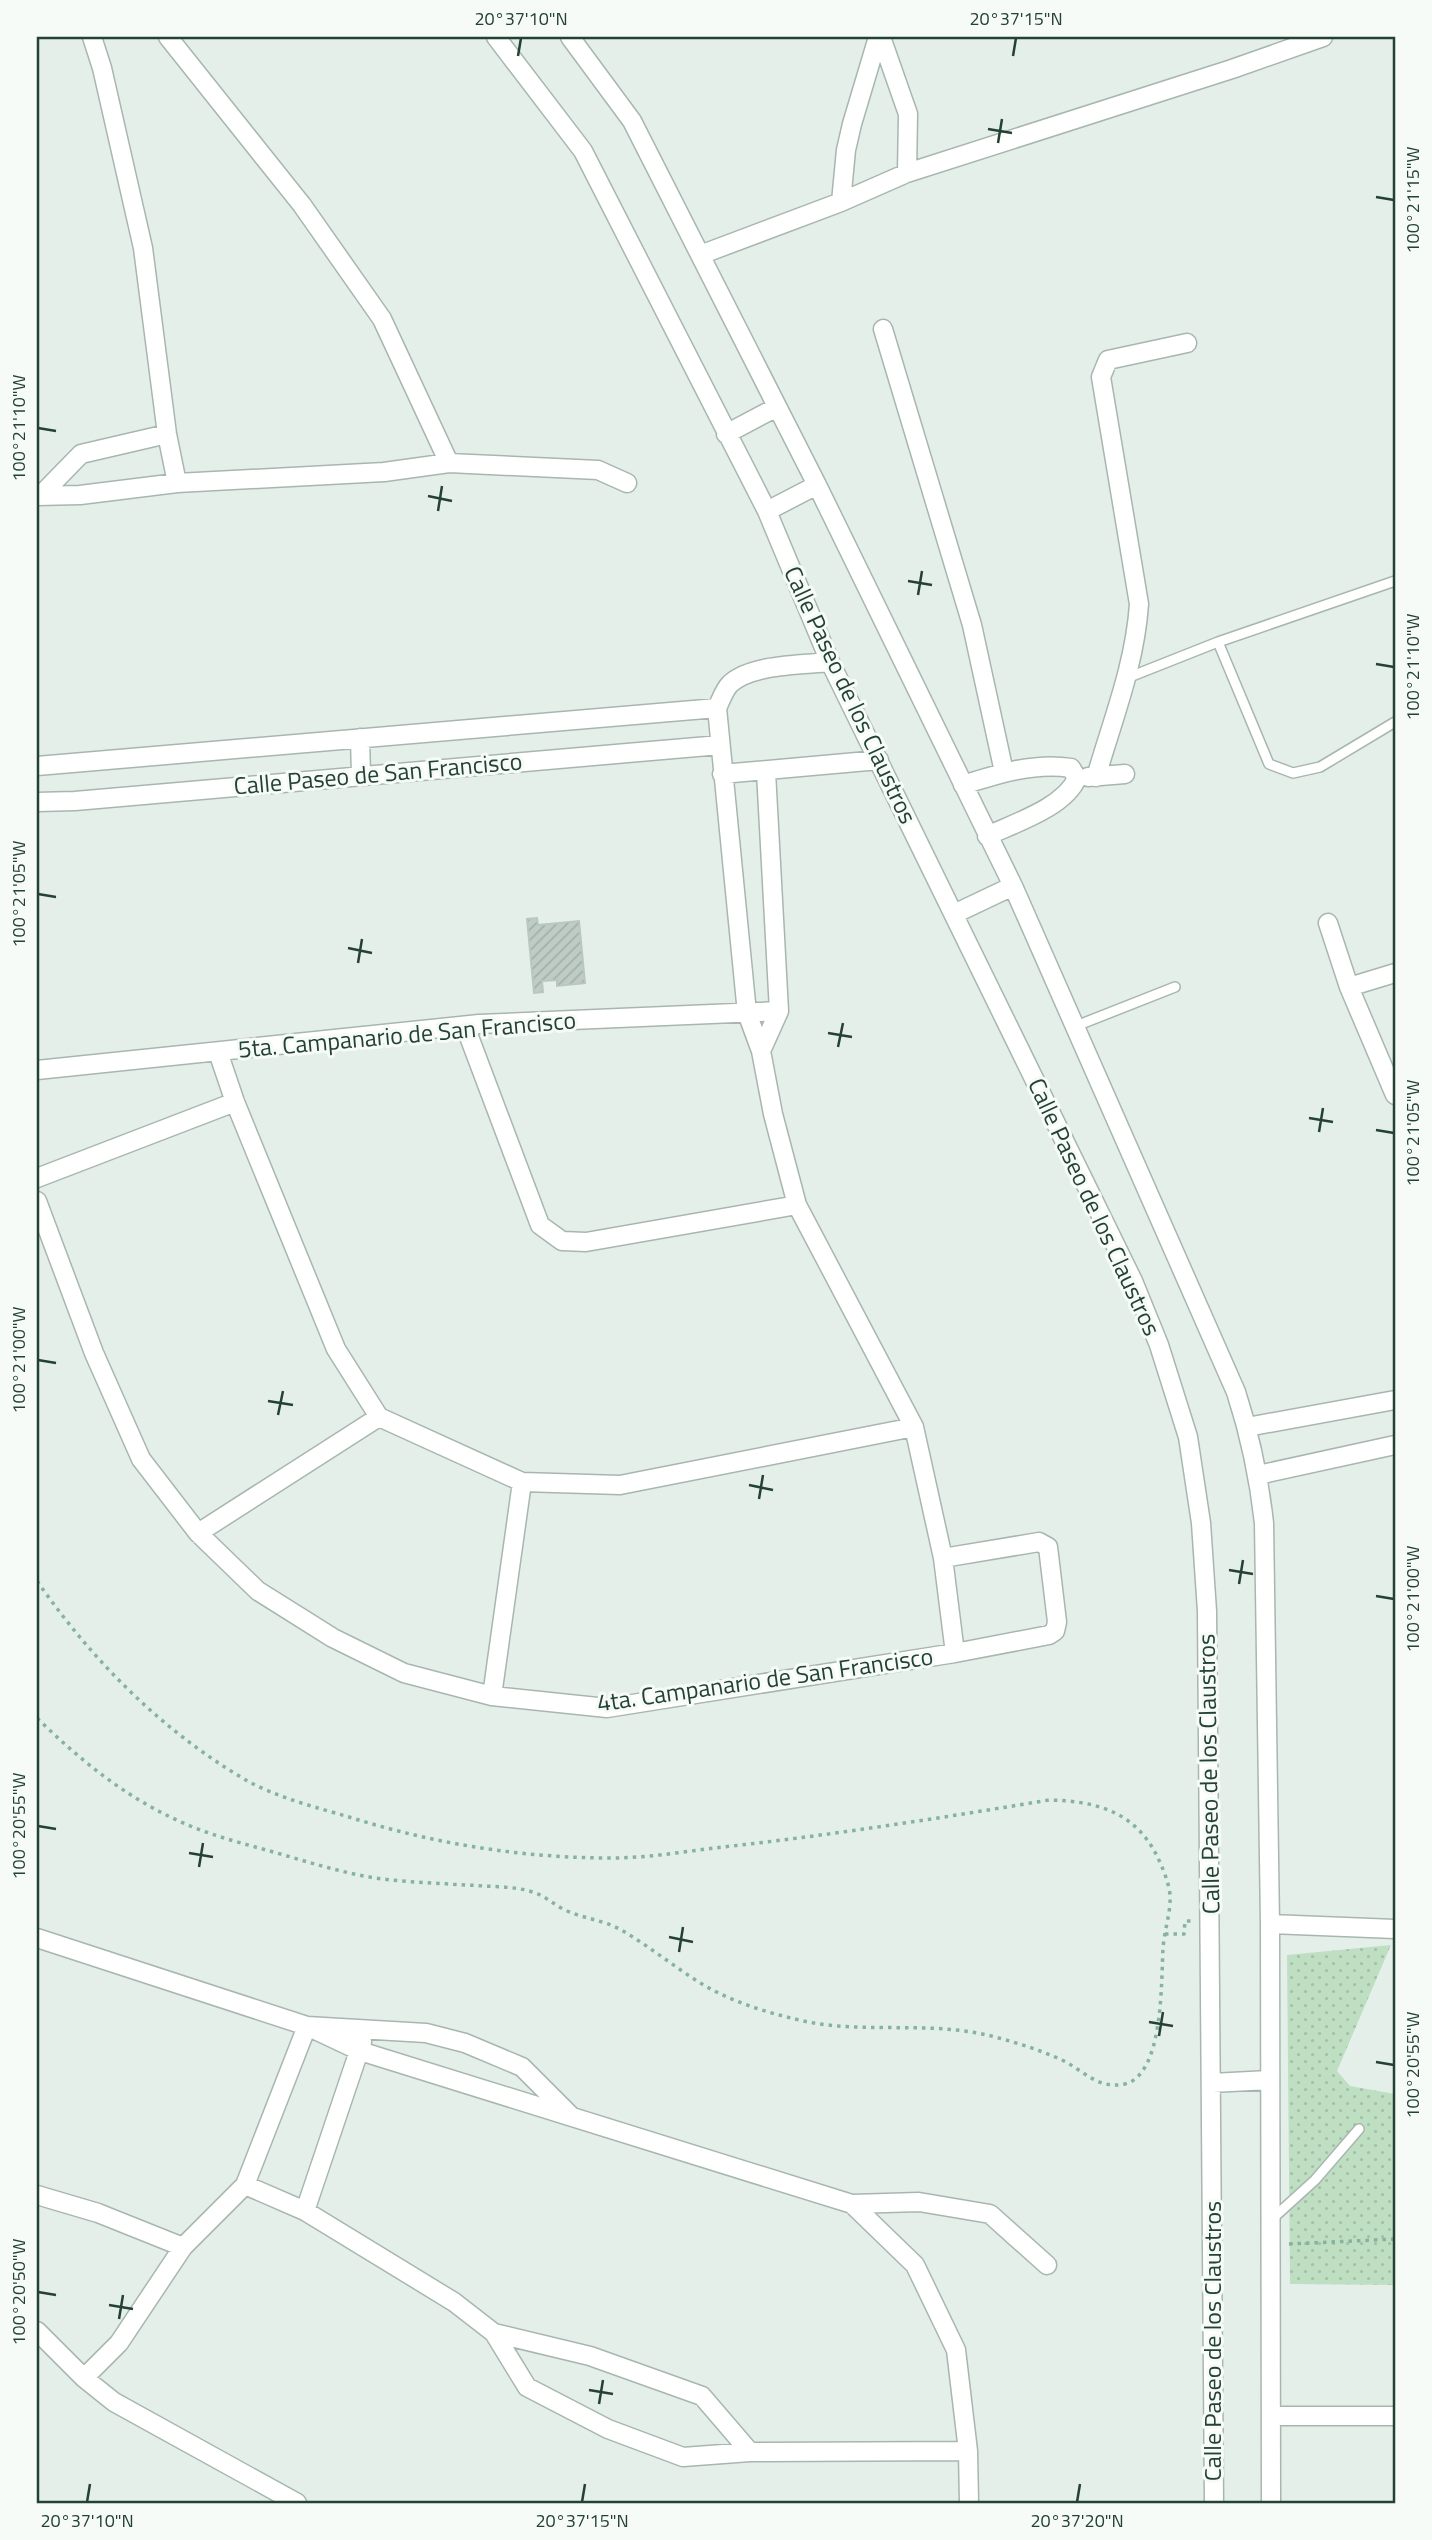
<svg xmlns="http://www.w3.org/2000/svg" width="1432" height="2540" viewBox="0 0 1432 2540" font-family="'Titillium Web',sans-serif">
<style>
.park{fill:url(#park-dots)}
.building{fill:url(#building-hatch);stroke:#b8c8bf;stroke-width:2}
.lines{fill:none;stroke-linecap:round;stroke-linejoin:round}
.service-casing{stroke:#a7b7af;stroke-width:12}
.minor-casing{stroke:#a7b7af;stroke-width:21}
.path{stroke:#86b29f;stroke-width:3.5;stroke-dasharray:3.5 5;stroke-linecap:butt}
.service{stroke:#fff;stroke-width:9}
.minor{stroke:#fff;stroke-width:18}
.ticks{fill:none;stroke:#244135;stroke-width:2.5}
.labels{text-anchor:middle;stroke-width:6;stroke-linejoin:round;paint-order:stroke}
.street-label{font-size:24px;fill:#244135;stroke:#f6fbf8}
.neatline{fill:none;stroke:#244135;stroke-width:2.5}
.ticks-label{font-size:18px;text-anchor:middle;fill:#244135}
</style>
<defs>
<pattern id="park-dots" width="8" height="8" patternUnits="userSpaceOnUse" patternTransform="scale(1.75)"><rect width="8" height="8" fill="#bfdfc3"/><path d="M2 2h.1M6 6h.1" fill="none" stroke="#a4c1a8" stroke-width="1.8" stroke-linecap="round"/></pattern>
<pattern id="building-hatch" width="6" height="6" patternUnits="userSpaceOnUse" patternTransform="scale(1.75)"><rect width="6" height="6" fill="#beccc5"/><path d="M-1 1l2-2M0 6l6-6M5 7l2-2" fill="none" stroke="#a3b0aa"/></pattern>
</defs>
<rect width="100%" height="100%" fill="#e5efe9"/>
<path class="park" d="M1391 1945 1337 2071 1350 2086 1395 2094V2285L1290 2284 1287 1955Z"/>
<path class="building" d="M537 918 538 925 579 921 585 983 557 986V980L542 981 543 992 534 993 527 919Z"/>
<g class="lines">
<defs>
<path id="service" d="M1218 642 1269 764 1293 773 1320 767 1395 722
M1127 678 1218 642 1395 581
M1076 1026 1175 987
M1271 2220 1315 2180 1359 2129"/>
<path id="minor" d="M92 37 102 68 143 248 167 434 177 483
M168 37 302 205 382 319 449 463
M496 37 583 151 767 511 830 662 1133 1281 1159 1345 1188 1437 1201 1523 1207 1611 1214 2503
M570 37 632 121 817 485 1013 886 1236 1392C1250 1435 1259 1478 1264 1523L1270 1924 1271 2503
M881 37 908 114 907 173
M841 202 846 150 852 124 878 37
M700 255 841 202 907 173 1232 69 1323 37
M883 329 972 625 1004 772
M726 434 777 407
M41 495 81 454 167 434
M37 496 80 495 177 483 384 472 449 463 598 470 627 483
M767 511 817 485
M830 662C802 665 751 664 730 684 724 690 721 700 717 708L747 1013 761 1051 773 1114 797 1205 914 1427 943 1558 955 1653
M360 738 361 775
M37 766 717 708
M722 774 879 760
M1088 777 1125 774
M1096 777C1113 719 1135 664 1139 604L1101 377 1108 360 1187 343
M963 785C997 774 1035 762 1071 768L1077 778
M37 802 75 801 720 745
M987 836C1015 823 1065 807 1077 778
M954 914 1013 886
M1328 923 1349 987 1395 1095
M1349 987 1395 973
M465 1026 540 1225 562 1241 586 1242 797 1205
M761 1051 779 1011 766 772
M218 1052 235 1102 336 1349 379 1417 522 1482 620 1485 914 1427
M37 1070 479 1024 779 1011
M37 1178 235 1102
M37 1201 94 1353 141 1459 198 1533 258 1591 333 1638 404 1673 492 1696 607 1708 955 1653 1049 1635 1055 1631 1057 1622 1048 1547 1039 1542 943 1558
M1247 1427 1395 1400
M1258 1475 1395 1445
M198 1533 379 1417
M492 1696 522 1482
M1270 1924 1395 1929
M37 1938 307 2026 360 2051 852 2204 919 2202 990 2214 1047 2265
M1212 2083 1269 2080
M245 2185 307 2026 426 2033 465 2043 522 2067 571 2116
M37 2195 98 2213 183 2247 245 2185 305 2211 454 2302 494 2333 527 2387 608 2429 683 2457 750 2452 968 2451
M852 2204 915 2265 956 2350 968 2451 969 2503
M305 2211 362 2042
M37 2331 84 2378 114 2402 297 2503
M494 2333 590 2356 702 2396 750 2452
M84 2378 119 2343 183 2247
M1271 2416H1395"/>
</defs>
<use href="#service" class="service-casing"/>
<use href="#minor" class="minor-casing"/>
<path class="path" d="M37 1581C93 1661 160 1729 244 1779 275 1797 315 1807 349 1817 435 1844 522 1858 612 1858 649 1858 687 1851 723 1847 832 1835 941 1818 1049 1800 1097 1801 1136 1812 1158 1858 1163 1869 1169 1883 1170 1895 1171 1913 1164 1931 1163 1949 1161 1981 1164 2074 1125 2084 1098 2090 1083 2070 1062 2060 1040 2050 1018 2043 995 2037 929 2019 861 2036 795 2019 765 2012 734 2002 707 1987 678 1970 652 1948 623 1931 605 1920 584 1919 565 1910 555 1905 547 1898 538 1894 521 1887 502 1887 484 1886 453 1884 422 1883 391 1880 352 1876 315 1864 277 1853 245 1844 212 1836 181 1822 125 1797 80 1760 37 1718
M1165 1934H1184L1185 1921H1191
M1289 2244 1395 2239"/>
<use href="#service" class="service"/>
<use href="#minor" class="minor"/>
</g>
<path class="ticks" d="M518 56 521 38M1013 56 1016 38M988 129 1012 133M998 143 1002 119M1376 197 1394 200M38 428 56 431M428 496 452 501M438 511 442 486M908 581 932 585M918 595 922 571M1376 664 1394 667M38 894 56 897M348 948 372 953M358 963 362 939M828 1033 852 1037M838 1047 843 1023M1309 1118 1333 1122M1376 1130 1394 1133M1319 1132 1323 1108M38 1360 56 1363M268 1401 293 1405M278 1415 283 1391M749 1485 773 1490M759 1499 763 1475M1229 1570 1253 1574M1239 1584 1243 1560M1376 1596 1394 1599M38 1826 56 1829M189 1853 213 1857M199 1867 203 1843M669 1937 693 1942M679 1952 683 1927M1149 2022 1173 2026M1159 2036 1163 2012M1376 2062 1394 2065M38 2292 56 2295M109 2305 133 2309M119 2319 123 2295M589 2390 613 2394M599 2404 603 2380M87 2502 90 2484M582 2502 585 2484M1077 2502 1080 2484"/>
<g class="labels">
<g class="street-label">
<text transform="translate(850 695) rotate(65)" y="8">Calle Paseo de los Claustros</text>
<text transform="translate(378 774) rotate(-5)" y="8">Calle Paseo de San Francisco</text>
<text transform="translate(407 1035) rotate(-5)" y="8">5ta. Campanario de San Francisco</text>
<text transform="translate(1094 1207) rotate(65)" y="8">Calle Paseo de los Claustros</text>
<text transform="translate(765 1680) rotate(-8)" y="8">4ta. Campanario de San Francisco</text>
<text transform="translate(1209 1774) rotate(-91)" y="8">Calle Paseo de los Claustros</text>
<text transform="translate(1213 2341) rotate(-90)" y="8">Calle Paseo de los Claustros</text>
</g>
</g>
<rect width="1432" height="2540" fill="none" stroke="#f6fbf8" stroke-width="77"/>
<rect x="38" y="38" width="1356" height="2464" class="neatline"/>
<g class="ticks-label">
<text x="521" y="25">20°37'10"N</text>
<text x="1016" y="25">20°37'15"N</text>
<text transform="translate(1413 200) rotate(-90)" y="6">100°21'15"W</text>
<text transform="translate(19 428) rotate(-90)" y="6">100°21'10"W</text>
<text transform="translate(1413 667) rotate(-90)" y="6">100°21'10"W</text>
<text transform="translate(19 894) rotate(-90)" y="6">100°21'05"W</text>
<text transform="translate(1413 1133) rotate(-90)" y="6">100°21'05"W</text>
<text transform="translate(19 1360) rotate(-90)" y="6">100°21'00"W</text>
<text transform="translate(1413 1599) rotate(-90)" y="6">100°21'00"W</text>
<text transform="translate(19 1826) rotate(-90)" y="6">100°20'55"W</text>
<text transform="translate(1413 2065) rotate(-90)" y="6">100°20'55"W</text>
<text transform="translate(19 2292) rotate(-90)" y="6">100°20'50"W</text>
<text x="87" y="2527">20°37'10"N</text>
<text x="582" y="2527">20°37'15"N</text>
<text x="1077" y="2527">20°37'20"N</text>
</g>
</svg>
